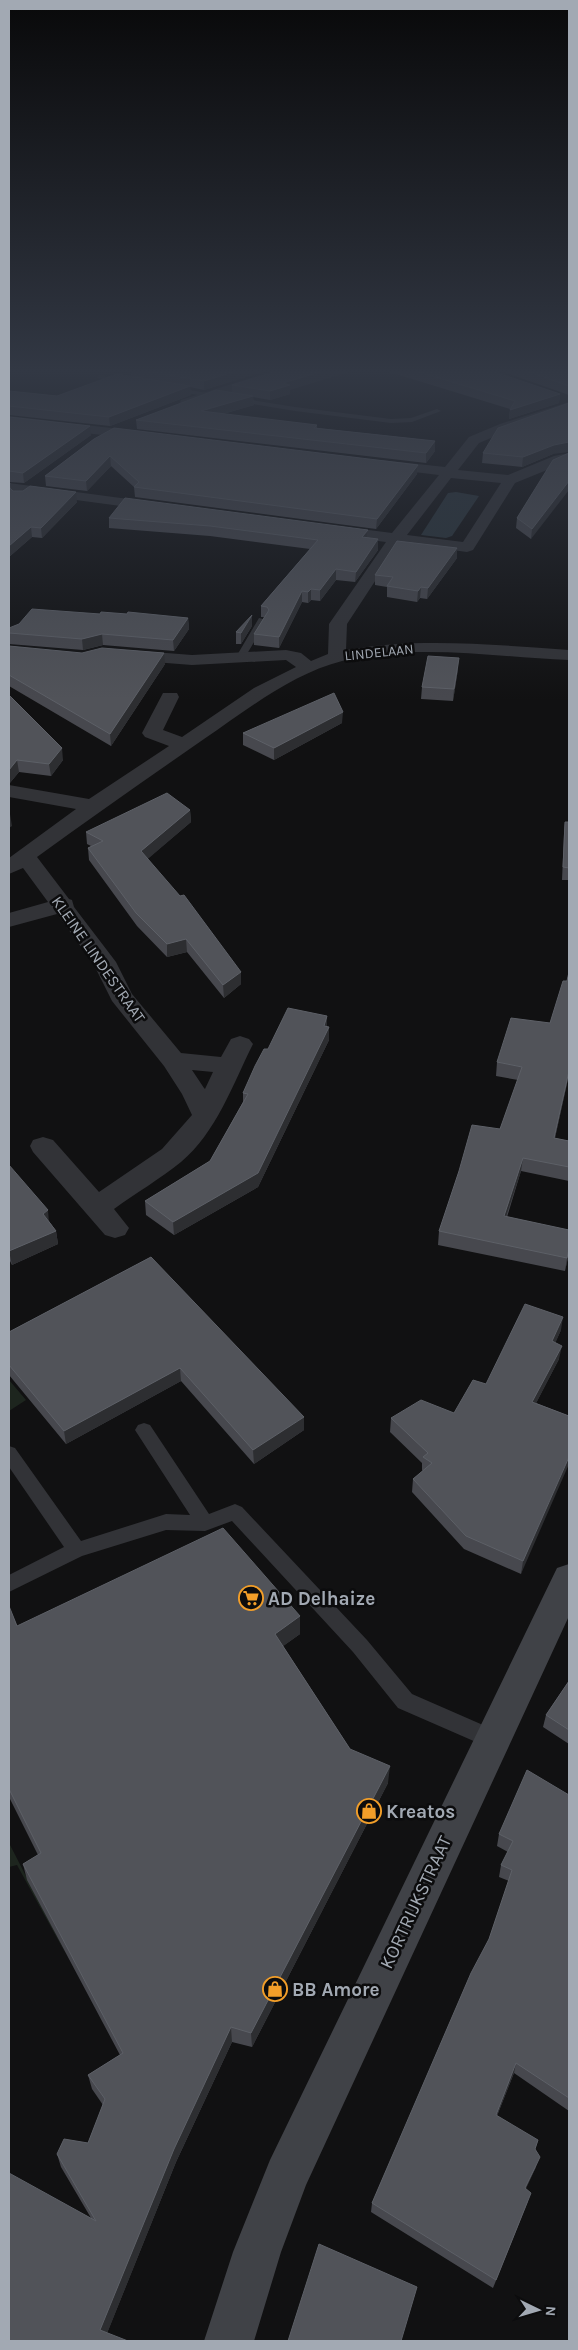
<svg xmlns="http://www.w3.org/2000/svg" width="578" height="2350" viewBox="0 0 578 2350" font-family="Karla,sans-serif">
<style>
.green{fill:#1d251e}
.water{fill:#2a353b}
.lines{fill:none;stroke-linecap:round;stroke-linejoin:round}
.service{fill:#323337;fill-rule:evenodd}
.minor{fill:#323337;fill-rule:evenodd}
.secondary{fill:#404247;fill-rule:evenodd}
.wall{fill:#47484e}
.shaded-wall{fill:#2d2e31}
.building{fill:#515359;stroke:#5d6067}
.labels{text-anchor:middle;stroke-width:5;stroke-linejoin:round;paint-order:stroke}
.far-street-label{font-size:14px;fill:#a2a9b3;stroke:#0c0c0d}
.street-label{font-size:16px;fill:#a2a9b3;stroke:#0c0c0d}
.near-poi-label{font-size:19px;font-weight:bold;fill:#a2a9b3;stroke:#0c0c0d;text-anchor:start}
.near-street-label{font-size:19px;fill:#a2a9b3;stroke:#0c0c0d}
</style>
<rect width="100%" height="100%" fill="#111112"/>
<path class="green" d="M9 1380 26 1400 9 1411Z
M9 1843 68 1958 17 1865 9 1867Z"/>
<path class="water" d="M456 492 479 496 452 536 446 538 421 535 448 493Z"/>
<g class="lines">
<path class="service" d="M99 375 125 379 128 381 125 383 97 378Z
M170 387 295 407 391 419 411 418 437 409 441 411 412 422 391 423 295 411 168 390 167 389Z
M259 618 267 620 244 659H238L236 657Z
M144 1423 150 1425 209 1514 235 1504 242 1507 367 1640 412 1694 499 1732 502 1739 499 1746 492 1749 398 1708 353 1652 232 1521 205 1531 166 1530 82 1556 9 1592V1575L64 1547 9 1467V1446L15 1448 81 1541 166 1514 190 1515 135 1430 138 1425Z"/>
<path class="minor" d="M273 371H293L291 374 191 406H181L180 403 181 400Z
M569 402V410L510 430 479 443 458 470 508 475 554 456 569 453V461L515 483 473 550 467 552 400 543 347 624 346 650C420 637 494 645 569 650V660C495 657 416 643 342 661 291 674 247 710 204 739 148 778 92 817 37 857L69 899 72 900 74 907 116 962 132 994 181 1053 221 1057 231 1039 240 1036 249 1039 253 1044C233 1084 216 1133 181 1162 160 1179 136 1193 114 1209L129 1228 125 1235 115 1238 105 1235 33 1152 30 1146 33 1140 43 1137 53 1140 99 1192 162 1149 192 1115 182 1094 164 1066 112 1001 93 963 57 914 9 927V913L48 902 23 868 9 874V858L76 809 9 797V785L89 799 169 746 145 737 142 733 163 693H177L179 697 163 730 182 737 254 688 296 667 286 660 192 665 128 660 122 659 119 655 122 651 128 650 192 655 286 650 301 653 311 661 328 654 329 624 386 542 330 535 322 530 330 525 392 533 439 475 381 468 374 464 376 461 381 460 445 467 469 437 500 424ZM451 478 501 483 463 542 407 535ZM192 1070 213 1072 205 1089 204 1088Z
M9 416 145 432 152 436 145 440 9 424Z
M9 483 158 503 165 507 158 511 9 491Z"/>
<path class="secondary" d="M569 1564V1616L306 2185 281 2252 254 2341H204L233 2252 270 2160 557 1568Z"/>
</g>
<path class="wall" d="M131 371H265L204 390 190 387 191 395 110 426 9 415V391L57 396 131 376Z
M386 371H492L560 394 559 403 509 419 510 409Z
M501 371H569V395Z
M232 385 290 390V394L270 400 253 397 254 405 223 414 317 425V428L435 441V451L426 463 137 429 136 420 232 392Z
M9 417 91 435 24 483 9 482Z
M94 439 418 465 417 474 376 529 135 497 134 487 111 466 87 491 46 486 45 476Z
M483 453 553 454 522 467 482 463Z
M569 453 531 539 516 528 517 518Z
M9 483H10L11 489 13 491 77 502 42 538 32 537 9 557Z
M109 518 368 530 367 538 378 550 355 582 336 580 320 601 311 600 308 603 302 602 279 648 254 645V634L264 617H261V606L310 549 210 536 109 528Z
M457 558 427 599 420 598 417 602 387 597V587L375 585V575Z
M100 614H127L188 618 189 629 174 651 103 645 83 650 9 644V633Z
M252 626 241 644H236V632Z
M9 646 165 664 111 746 9 686Z
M458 669 453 701 421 699 422 687Z
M9 695 63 760 51 776 19 772 9 784Z
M342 723 274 760 243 745V733Z
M190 810 191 822 147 859 241 984 224 998 187 952 167 957 137 926 89 860 88 848 91 846 87 844 86 832Z
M565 822H569V880H562L564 834Z
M569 972V1079H568L555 1138 569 1141V1181L521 1171 507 1217 569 1253 565 1271 438 1245 439 1231 500 1129 518 1080 496 1076 497 1062 550 1023 567 981Z
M327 1016V1026L329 1040 258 1187 174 1235 146 1215 145 1201 210 1161 243 1102V1093L268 1049Z
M9 1165 56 1231 58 1244 12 1265 9 1259Z
M151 1257 304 1430 254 1464 181 1381 66 1444 9 1375V1332Z
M561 1330 555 1343 559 1359 536 1403 569 1416 521 1574 464 1549 412 1492 413 1479 423 1471 422 1470V1463L390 1432 391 1418 454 1413 486 1384Z
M9 1606 17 1626 300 1616V1634L283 1646 350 1749 388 1783 252 2047 232 2042 176 2162 107 2333 9 2341 91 2218 61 2167 57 2154 88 2143 103 2105 92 2089 88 2075 120 2055 27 1880 23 1864 38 1855 9 1797Z
M569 1681V1744L543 1727 546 1715Z
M569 1795V2111L514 2073 497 2116 538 2140 535 2149 536 2167 526 2188 528 2201 493 2288 371 2212 372 2203 489 1939 509 1881 499 1877 501 1865 508 1852 497 1846 499 1834Z"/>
<path class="shaded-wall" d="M236 371H265L204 390V381Z
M323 371H352L290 390V394L270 400V391L283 383Z
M190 386 191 395 110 426 109 417Z
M560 394 559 403 509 419 510 410Z
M253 396 254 405 201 420V411Z
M90 426 91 435 24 483 23 473Z
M435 441V451L426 463V453Z
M569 442V452L553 454 522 467 523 457 554 445Z
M110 456 111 466 87 491 86 481Z
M418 465 417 474 376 529 377 519Z
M569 481V490L531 539 532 529Z
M76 492 77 502 42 538 41 528Z
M31 527 32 537 9 557V546Z
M368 530 367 540 362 537Z
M378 539V550L355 582 356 572Z
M457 548V558L427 599 428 588Z
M336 569V580L320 601V590Z
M421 587 420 598 417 602 418 591Z
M311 589V600L308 603V592Z
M302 591V602L279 648V637Z
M252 615V626L241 644V633Z
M188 618 189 629 174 651 173 640Z
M102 634 103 645 83 650 82 639Z
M164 653 165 664 111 746 110 734Z
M459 658 458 669 453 701 454 689Z
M343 712 342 723 274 760V748Z
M62 748 63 760 51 776 49 764Z
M17 760 19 772 9 784V770Z
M190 810 191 822 142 864 141 851Z
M10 814 12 826 9 828V815Z
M186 939 187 952 167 957V944Z
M241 972V984L224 998 223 985Z
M327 1016V1029L329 1027V1040L258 1187 174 1235 173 1222 324 1026Z
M569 1071 568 1079 552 1151 554 1138Z
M523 1158 521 1171 502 1229 504 1216Z
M48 1210 49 1223 43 1214Z
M56 1231 58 1244 12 1265 9 1251Z
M569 1249V1253L565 1271 567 1258Z
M563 1317 561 1330 550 1355 552 1341Z
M562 1346 559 1359 530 1415 532 1402Z
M180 1368 181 1381 66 1444 64 1431Z
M304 1417V1430L254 1464 253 1450Z
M569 1457V1464L521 1574 523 1561Z
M300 1616V1634L275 1652V1634Z
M390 1766 388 1783 252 2047 251 2033Z
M231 2027 232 2042 176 2162 104 2341 100 2330 174 2149Z
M516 2063 514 2073 493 2125 496 2115Z
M540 2157 536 2167 522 2197 525 2188Z"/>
<path class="building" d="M144 371H236L204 381Z
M277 371H323L283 383 290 385 270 391 232 385Z
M416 371H492L560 394 510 410 515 401Z
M527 371H569V386Z
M117 374 190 386 109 417 9 406V391L57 396Z
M216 390 253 396 201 411 317 425 314 428 435 441 426 453 136 420Z
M569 403V442L554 445 523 457 483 453 498 428Z
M9 417 90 426 23 473 9 471Z
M114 428 418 465 377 519 134 487 139 482 110 456 86 481 45 476 94 439Z
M569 453V481L532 529 517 518 553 460Z
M9 483H10L9 487 13 491H23L30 486 76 492 41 528 31 527 9 546Z
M125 498 368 530 362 537 378 539 356 572 336 569 320 590 311 589 308 592 302 591 279 637 254 634 269 610 267 607 261 606 318 540 210 526 109 518Z
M397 541 457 548 428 588 421 587 418 591 387 586 393 577 375 575Z
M32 609 100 614 101 612 127 614 128 612 188 618 173 640 102 634 82 639 9 633V628L19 624Z
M252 615 241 633 236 632Z
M9 646 82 653 102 648 164 653 110 734 9 675Z
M428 656 459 658 454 689 422 687Z
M334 693 343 712 274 748 243 733Z
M9 695 62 748 49 764 17 760 9 770Z
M167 793 190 810 141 851 180 896 184 895 241 972 223 985 186 939 167 944 136 913 88 848 103 841 86 832Z
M565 822H569V868L563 867Z
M569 972V1071L554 1138 569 1141V1167L523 1158 504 1216 569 1230V1249L567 1258 439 1231 459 1171 472 1125 500 1129 522 1067 497 1062 511 1018 550 1023 563 981H567Z
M288 1008 327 1016 324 1026 329 1027 258 1173 173 1222 145 1201 210 1161 248 1094 243 1093 255 1066 264 1049H268Z
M9 1165 48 1210 43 1214 56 1231 9 1251Z
M151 1257 304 1417 253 1450 180 1368 64 1431 9 1365V1332Z
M525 1304 563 1317 552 1341 562 1346 532 1402 569 1416V1457L523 1561 466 1536 413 1479 432 1463 423 1457 428 1453 391 1418 421 1400 454 1413 473 1380 486 1384Z
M223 1528 300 1616 275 1634 350 1749 390 1766 251 2033 231 2027 174 2149 100 2330 128 2341H9V2173L96 2221 57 2154 64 2139 88 2143 105 2099 88 2075 123 2053 23 1864 41 1853 9 1789V1606L17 1626Z
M569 1681V1730L546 1715Z
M527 1770 569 1795V2098L516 2063 496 2115 538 2140 535 2149 540 2157 525 2188 531 2193 496 2280 372 2203 471 1973 489 1939 512 1870 501 1865 513 1841 499 1834Z
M319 2244 417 2287 401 2341H288Z"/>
<linearGradient id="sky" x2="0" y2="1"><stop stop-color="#09090a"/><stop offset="0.53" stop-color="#323844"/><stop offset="1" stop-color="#323844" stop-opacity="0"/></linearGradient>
<rect width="578" height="700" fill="url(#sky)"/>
<defs>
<symbol id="supermarket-ring" viewBox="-11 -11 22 22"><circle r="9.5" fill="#0c0c0d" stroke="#f29e29" stroke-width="1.5"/><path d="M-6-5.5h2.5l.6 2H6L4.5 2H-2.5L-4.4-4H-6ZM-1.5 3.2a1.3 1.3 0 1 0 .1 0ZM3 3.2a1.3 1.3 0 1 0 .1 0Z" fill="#f29e29"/></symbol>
<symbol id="shop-ring" viewBox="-11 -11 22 22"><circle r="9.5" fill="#0c0c0d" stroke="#f29e29" stroke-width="1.5"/><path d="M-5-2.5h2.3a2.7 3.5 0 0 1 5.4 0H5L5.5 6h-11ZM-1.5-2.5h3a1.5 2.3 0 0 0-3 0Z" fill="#f29e29"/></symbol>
</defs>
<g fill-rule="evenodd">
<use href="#supermarket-ring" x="237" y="1584" width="28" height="28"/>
<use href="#shop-ring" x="355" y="1797" width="28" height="28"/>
<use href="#shop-ring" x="261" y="1975" width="28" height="28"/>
</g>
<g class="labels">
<g class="far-street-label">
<text transform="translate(379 652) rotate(-6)" y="5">LINDELAAN</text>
</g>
<g class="street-label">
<text transform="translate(99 959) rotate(55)" y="6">KLEINE LINDESTRAAT</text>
</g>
<g class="near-poi-label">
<text x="268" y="1605">AD Delhaize</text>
<text x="386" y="1818">Kreatos</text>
<text x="292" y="1996">BB Amore</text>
</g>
<g class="near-street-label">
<text transform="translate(415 1902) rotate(-65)" y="7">KORTRIJKSTRAAT</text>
</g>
</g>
<rect width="578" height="2350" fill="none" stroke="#a2a9b3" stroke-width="20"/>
<g transform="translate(538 2310) rotate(95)" stroke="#0c0c0d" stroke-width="4" paint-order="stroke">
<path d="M0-4L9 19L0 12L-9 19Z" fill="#a2a9b3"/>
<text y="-8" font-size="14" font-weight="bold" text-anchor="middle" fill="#a2a9b3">N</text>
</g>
</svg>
